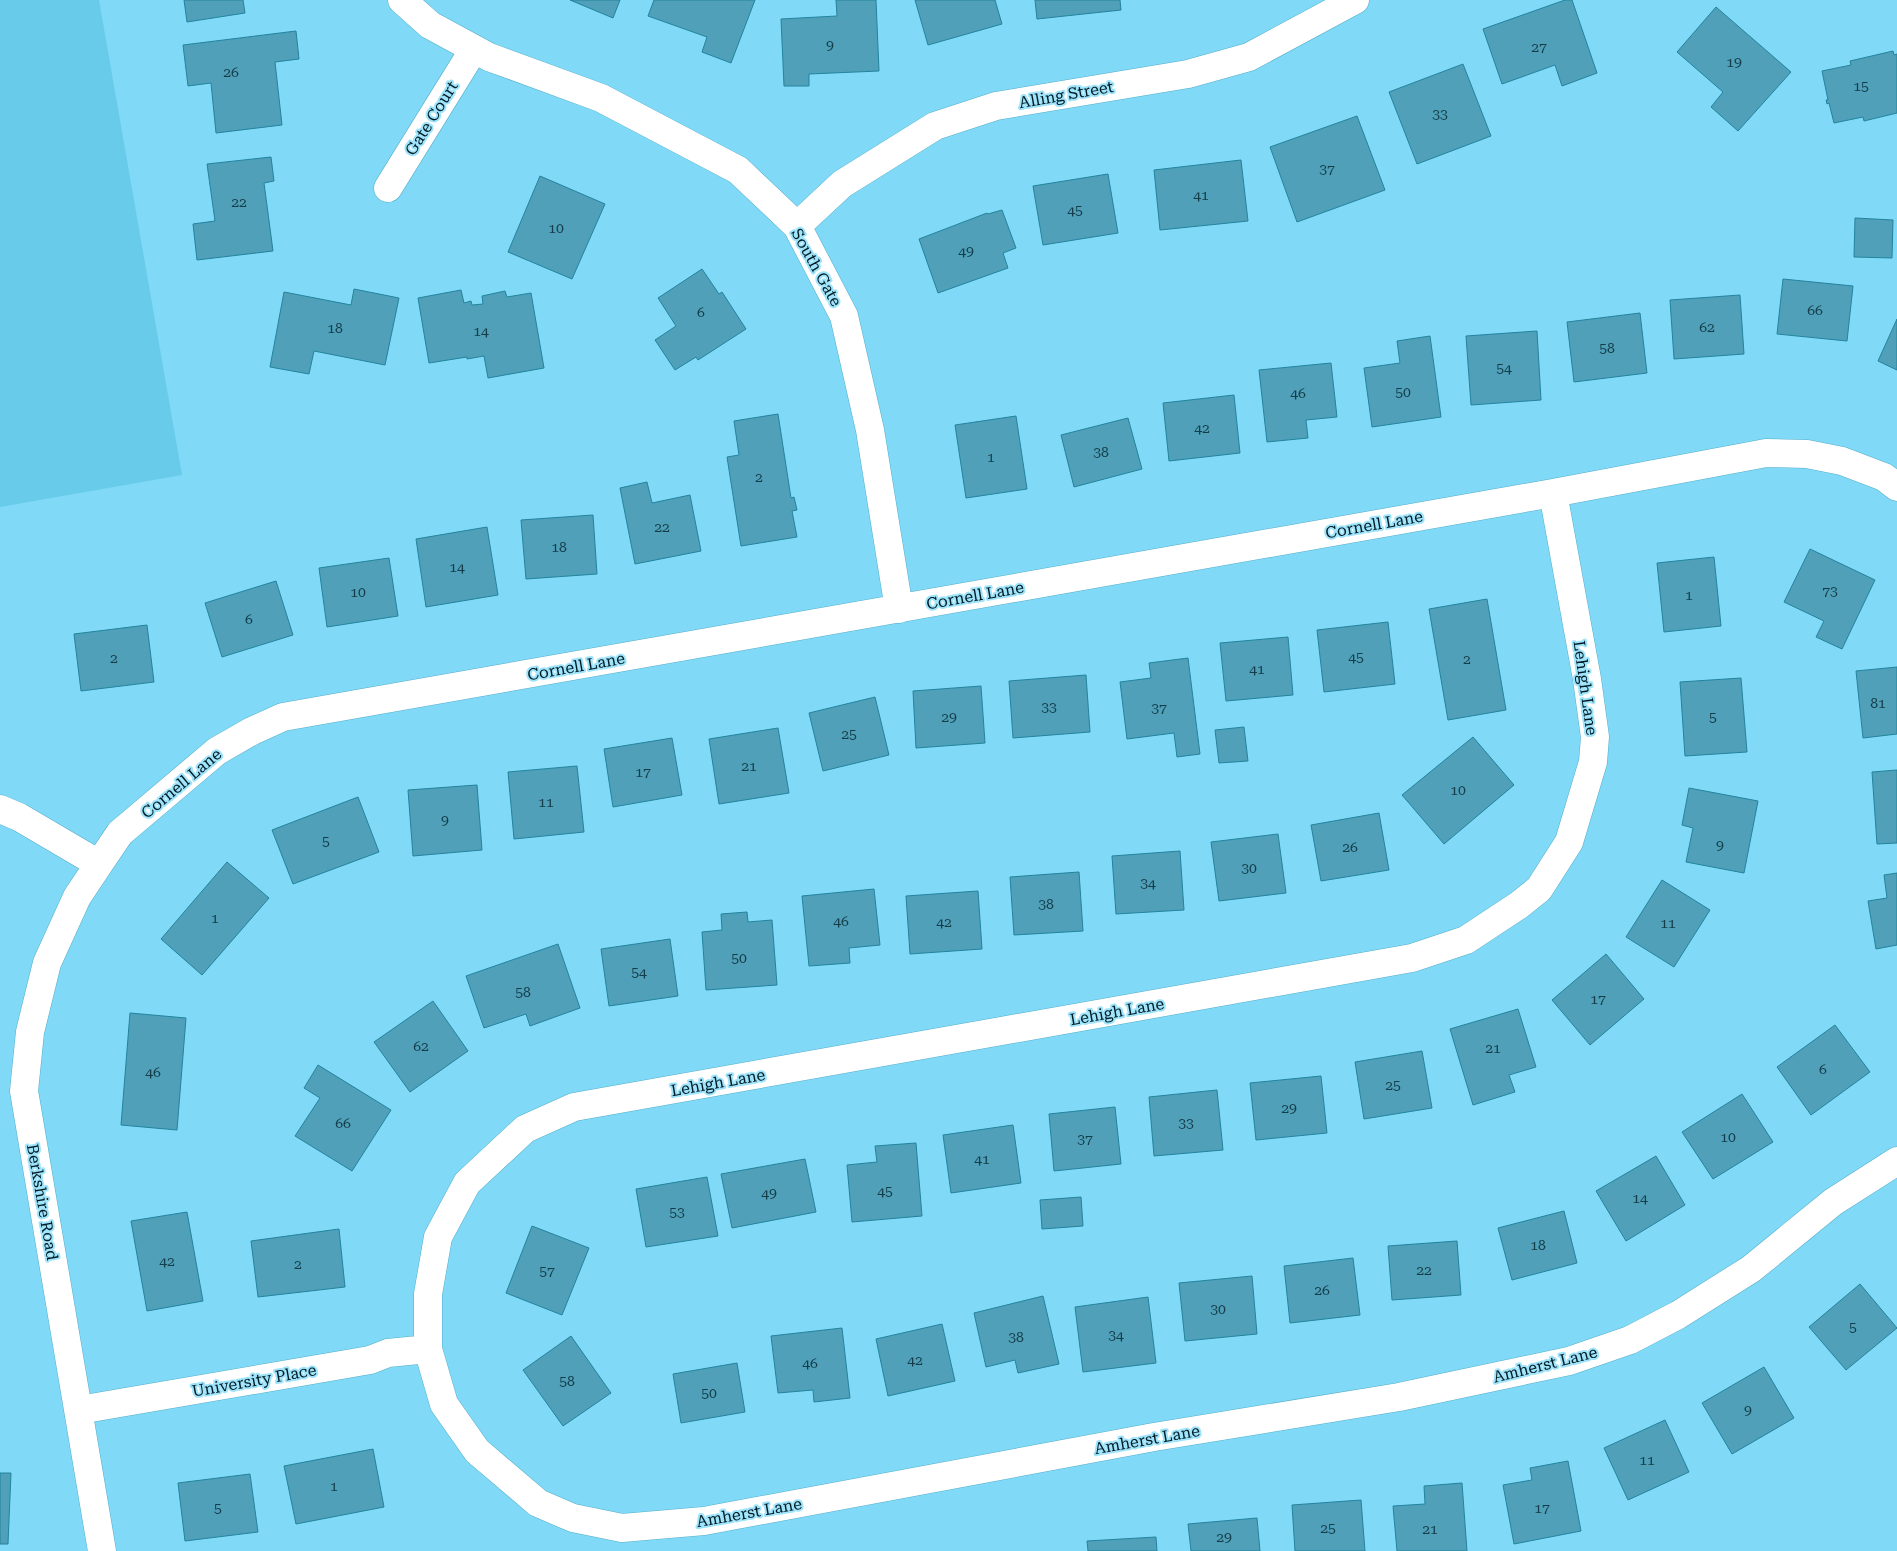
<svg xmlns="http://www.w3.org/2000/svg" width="1897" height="1551" viewBox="0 0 1897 1551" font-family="'Roboto Serif',serif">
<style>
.built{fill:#68cbea}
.building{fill:#4fa0b8;stroke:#22849f}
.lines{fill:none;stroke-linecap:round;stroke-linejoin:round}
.minor-casing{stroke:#54afca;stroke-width:29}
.minor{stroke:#fff;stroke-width:28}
.labels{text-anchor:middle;stroke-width:4;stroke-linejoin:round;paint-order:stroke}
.number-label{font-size:14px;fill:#143c49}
.street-label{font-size:16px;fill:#001b24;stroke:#9fe4fb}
</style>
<rect width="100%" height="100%" fill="#80d9f6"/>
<path class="built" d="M0 0H99L182 475 0 507Z"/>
<path class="building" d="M184 0H243L245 13 187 22Z
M570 0H620L613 18Z
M654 0H755L731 63 702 52 707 37 648 16Z
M836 0H876L879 71 809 74V86H784L781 19 837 16Z
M915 0H995L1002 24 928 45Z
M1035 0H1120L1121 10 1037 19Z
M1565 0H1572L1597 73 1562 86 1555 65 1502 84 1483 29Z
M1716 7 1791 72 1738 131 1711 107 1723 92 1677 52Z
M296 31 299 59 275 62 282 125 216 133 211 83 188 86 183 45Z
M1893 51 1894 55 1897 54V113L1864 121 1863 117 1834 123 1829 103 1827 104 1826 100H1828L1822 71 1851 65 1850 61Z
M1463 64 1491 136 1417 164 1389 92Z
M1357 116 1385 190 1297 222 1270 147Z
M271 157 274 181 264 183 273 251 197 260 193 224 215 221 207 164Z
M1241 160 1248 221 1160 230 1154 170Z
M1108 174 1118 233 1043 245 1033 186Z
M540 176 605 204 572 279 508 252Z
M1002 210 1016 248 1003 253 1008 268 938 293 919 239 987 213 988 214Z
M1855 218 1893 220 1892 258 1854 257Z
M702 269 719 294 722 292 746 329 698 360 696 357 675 370 655 340 676 326 658 298Z
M1783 279 1853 286 1847 341 1777 334Z
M354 289 399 298 385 365 314 351 309 374 270 367 284 292 351 305Z
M461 290 464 303 471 301 472 305 483 304 482 296 505 291 507 297 531 293 544 368 488 378 484 356 467 359V357L429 363 418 298Z
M1740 295 1744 354 1674 359 1670 300Z
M1640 313 1647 373 1574 382 1567 322Z
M1897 319V370L1878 361Z
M1537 331 1541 400 1471 405 1466 336Z
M1430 336 1441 417 1372 427 1364 368 1400 363 1397 341Z
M1331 363 1337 417 1306 420 1308 438 1267 442 1259 370Z
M1234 395 1240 453 1169 461 1163 403Z
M778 414 791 498 794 497 797 510 792 511 797 537 741 546 727 457 739 455 734 421Z
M1016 416 1027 489 966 498 955 425Z
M1128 418 1142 469 1074 487 1061 435Z
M647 482 652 503 690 495 701 551 635 564 620 488Z
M593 515 597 574 526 579 521 520Z
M487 527 498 595 426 607 416 539Z
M1810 549 1875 580 1842 649 1816 637 1824 621 1784 602Z
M1714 557 1721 626 1664 632 1657 563Z
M389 558 398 616 327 627 319 568Z
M276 581 293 635 222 657 205 603Z
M1487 599 1506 710 1448 720 1429 609Z
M1388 622 1395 684 1324 692 1317 630Z
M147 625 154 682 81 691 74 634Z
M1288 637 1293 695 1226 701 1220 643Z
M1188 658 1200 754 1177 757 1174 733 1127 739 1120 682 1151 678 1149 663Z
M1897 667V734L1863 738 1856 671Z
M1086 675 1090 732 1013 738 1009 681Z
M1741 678 1747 752 1685 756 1680 682Z
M981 686 985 743 916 748 913 691Z
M875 697 889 755 823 771 809 713Z
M1244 727 1248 761 1219 763 1215 730Z
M778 728 789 793 719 804 709 739Z
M1473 737 1514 785 1444 844 1402 795Z
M672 738 682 795 613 807 604 749Z
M577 766 584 832 514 839 508 772Z
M1897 770V843L1877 844 1872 772Z
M477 785 482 850 413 856 408 790Z
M1689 788 1758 801 1744 873 1686 862 1693 828 1682 825Z
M358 797 379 852 293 884 272 830Z
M1379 813 1389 870 1321 881 1311 825Z
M1278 834 1286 893 1219 901 1211 842Z
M1180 851 1184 910 1116 914 1112 856Z
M227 862 269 898 202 975 161 939Z
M1079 872 1083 931 1014 935 1010 877Z
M1897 873V945L1876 949 1868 901 1887 898 1884 875Z
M1662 880 1710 910 1674 967 1626 937Z
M874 889 880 945 849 948 850 963 809 966 802 896Z
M978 891 982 949 910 954 906 896Z
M747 912 748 922 772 920 777 985 706 990 702 932 722 930 721 914Z
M670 939 678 996 609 1006 601 949Z
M558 944 580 1008 530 1026 526 1014 484 1028 466 976Z
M1606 954 1644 999 1590 1045 1552 1000Z
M433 1001 468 1051 410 1092 374 1042Z
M1518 1009 1536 1067 1509 1075 1515 1092 1473 1105 1450 1029Z
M130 1013 186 1018 177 1130 121 1125Z
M1835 1025 1870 1072 1811 1115 1777 1067Z
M1422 1051 1432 1108 1364 1119 1355 1062Z
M318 1065 391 1110 352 1171 295 1136 320 1098 304 1088Z
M1321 1076 1327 1133 1256 1140 1250 1083Z
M1217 1090 1223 1150 1154 1156 1149 1097Z
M1742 1094 1773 1142 1713 1179 1682 1132Z
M1115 1107 1121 1164 1054 1171 1049 1114Z
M1013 1125 1021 1183 951 1193 943 1135Z
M916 1143 922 1216 852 1222 847 1165 877 1162 875 1146Z
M1656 1156 1685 1205 1626 1241 1596 1191Z
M805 1159 816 1212 732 1228 721 1174Z
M707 1177 718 1236 646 1247 636 1189Z
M1081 1197 1083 1226 1042 1229 1040 1200Z
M1564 1211 1577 1263 1512 1280 1498 1228Z
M187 1212 203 1301 147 1311 131 1221Z
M532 1226 589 1248 562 1315 506 1293Z
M339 1229 345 1287 258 1297 251 1241Z
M1457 1241 1461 1295 1392 1300 1388 1246Z
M1353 1258 1360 1315 1290 1323 1284 1266Z
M1252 1276 1257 1334 1185 1341 1179 1283Z
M1860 1284 1897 1328 1846 1370 1809 1327Z
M1043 1296 1059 1364 1018 1373 1015 1360 986 1367 974 1313Z
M1148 1297 1156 1363 1083 1372 1075 1307Z
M942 1324 955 1381 888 1396 876 1339Z
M842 1328 850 1398 814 1402 813 1390 778 1393 771 1336Z
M571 1336 611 1393 563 1426 523 1370Z
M737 1363 745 1412 681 1423 673 1374Z
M1764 1367 1794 1418 1732 1454 1702 1403Z
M1665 1420 1689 1472 1628 1500 1604 1448Z
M373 1449 384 1507 296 1524 284 1466Z
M1568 1461 1581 1531 1514 1544 1503 1485 1532 1480 1530 1468Z
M0 1473H11L8 1544H0Z
M250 1474 258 1532 185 1541 178 1483Z
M1462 1483 1467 1551H1397L1393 1506 1425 1504 1424 1486Z
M1361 1500 1365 1551H1295L1292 1505Z
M1257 1518 1260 1551H1191L1188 1524Z
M1156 1537 1157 1551H1088L1087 1541Z"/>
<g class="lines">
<defs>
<path id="minor" d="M402 0 430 25 489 57 601 98 738 170 797 226 844 316 870 430 899 609
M388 188 474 49
M797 226 842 184 935 126 996 106 1188 74 1249 57 1355 0
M1553 493 1587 679 1595 737 1593 762 1569 842 1539 889 1519 905 1466 940 1412 958 574 1107 525 1129 467 1183 438 1237 428 1294V1349L444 1404 477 1451 538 1503 573 1518 622 1528 704 1521 1154 1437 1399 1397 1569 1361 1630 1340 1678 1315 1751 1269 1833 1202 1897 1161
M0 809 19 817 99 864
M79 1410 370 1360 388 1353 428 1349
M102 1551 24 1091 30 1032 47 963 77 897 99 864 120 833 217 751 252 731 283 717 1553 493 1766 453 1807 454 1842 461 1884 477 1897 487"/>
</defs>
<use href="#minor" class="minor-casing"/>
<use href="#minor" class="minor"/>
</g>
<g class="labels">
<g class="number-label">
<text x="830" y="50">9</text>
<text x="1539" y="52">27</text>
<text x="1734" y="67">19</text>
<text x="231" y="77">26</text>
<text x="1861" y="91">15</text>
<text x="1440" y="119">33</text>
<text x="1327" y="174">37</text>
<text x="1201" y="200">41</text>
<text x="239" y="207">22</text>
<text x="1075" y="215">45</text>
<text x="556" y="233">10</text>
<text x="966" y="256">49</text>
<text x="1815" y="315">66</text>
<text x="701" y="317">6</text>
<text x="1707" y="332">62</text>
<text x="335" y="333">18</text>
<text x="481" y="336">14</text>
<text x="1607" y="353">58</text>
<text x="1504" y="373">54</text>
<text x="1403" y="397">50</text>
<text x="1298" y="398">46</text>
<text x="1202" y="433">42</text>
<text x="1101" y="457">38</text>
<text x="991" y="462">1</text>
<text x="759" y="482">2</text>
<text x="662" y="532">22</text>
<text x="559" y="552">18</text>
<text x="457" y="572">14</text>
<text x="1830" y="596">73</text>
<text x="358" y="597">10</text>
<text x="1689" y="600">1</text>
<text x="249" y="624">6</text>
<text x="1356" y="662">45</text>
<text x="114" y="663">2</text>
<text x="1467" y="664">2</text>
<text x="1257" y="674">41</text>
<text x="1878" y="708">81</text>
<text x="1049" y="712">33</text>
<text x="1159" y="713">37</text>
<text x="949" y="722">29</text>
<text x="1713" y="722">5</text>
<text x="849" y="739">25</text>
<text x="749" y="771">21</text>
<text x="643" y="777">17</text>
<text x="1458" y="795">10</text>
<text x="546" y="807">11</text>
<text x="445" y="825">9</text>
<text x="326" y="846">5</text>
<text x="1720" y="850">9</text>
<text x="1350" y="852">26</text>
<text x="1249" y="873">30</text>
<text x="1148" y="888">34</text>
<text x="1046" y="909">38</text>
<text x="215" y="923">1</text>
<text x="841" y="926">46</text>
<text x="944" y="927">42</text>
<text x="1668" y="928">11</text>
<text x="739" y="963">50</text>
<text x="639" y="977">54</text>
<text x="523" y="997">58</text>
<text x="1598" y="1004">17</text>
<text x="421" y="1051">62</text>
<text x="1493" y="1053">21</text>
<text x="1823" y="1074">6</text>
<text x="153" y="1077">46</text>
<text x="1393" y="1090">25</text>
<text x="1289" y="1113">29</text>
<text x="343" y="1128">66</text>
<text x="1186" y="1128">33</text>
<text x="1728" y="1142">10</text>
<text x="1085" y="1144">37</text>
<text x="982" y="1164">41</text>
<text x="885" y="1196">45</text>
<text x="769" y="1198">49</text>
<text x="1640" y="1203">14</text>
<text x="677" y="1217">53</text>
<text x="1538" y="1250">18</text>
<text x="167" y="1266">42</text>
<text x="298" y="1269">2</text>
<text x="1424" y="1275">22</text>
<text x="547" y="1276">57</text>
<text x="1322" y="1295">26</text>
<text x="1218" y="1314">30</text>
<text x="1853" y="1332">5</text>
<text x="1116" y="1340">34</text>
<text x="1016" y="1342">38</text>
<text x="915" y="1365">42</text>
<text x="810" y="1368">46</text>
<text x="567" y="1386">58</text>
<text x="709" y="1398">50</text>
<text x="1748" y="1415">9</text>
<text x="1647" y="1465">11</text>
<text x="334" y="1491">1</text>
<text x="218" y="1513">5</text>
<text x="1542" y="1513">17</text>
<text x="1328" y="1533">25</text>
<text x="1430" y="1534">21</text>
<text x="1224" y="1542">29</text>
</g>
<g class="street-label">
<text transform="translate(1066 94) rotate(-10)" y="6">Alling Street</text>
<text transform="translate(431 118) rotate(-58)" y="6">Gate Court</text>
<text transform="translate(817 267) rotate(61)" y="6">South Gate</text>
<text transform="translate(1374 524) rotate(-10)" y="6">Cornell Lane</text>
<text transform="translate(975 595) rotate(-10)" y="6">Cornell Lane</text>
<text transform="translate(576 666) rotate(-10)" y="6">Cornell Lane</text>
<text transform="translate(1586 688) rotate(82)" y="6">Lehigh Lane</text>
<text transform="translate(181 783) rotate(-40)" y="6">Cornell Lane</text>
<text transform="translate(1117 1011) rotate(-10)" y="6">Lehigh Lane</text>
<text transform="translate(718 1082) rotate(-10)" y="6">Lehigh Lane</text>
<text transform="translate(43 1202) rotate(80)" y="6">Berkshire Road</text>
<text transform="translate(1545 1364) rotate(-14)" y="6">Amherst Lane</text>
<text transform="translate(254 1380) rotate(-10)" y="6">University Place</text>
<text transform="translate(1147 1439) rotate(-10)" y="6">Amherst Lane</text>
<text transform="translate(749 1512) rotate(-10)" y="6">Amherst Lane</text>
</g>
</g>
</svg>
